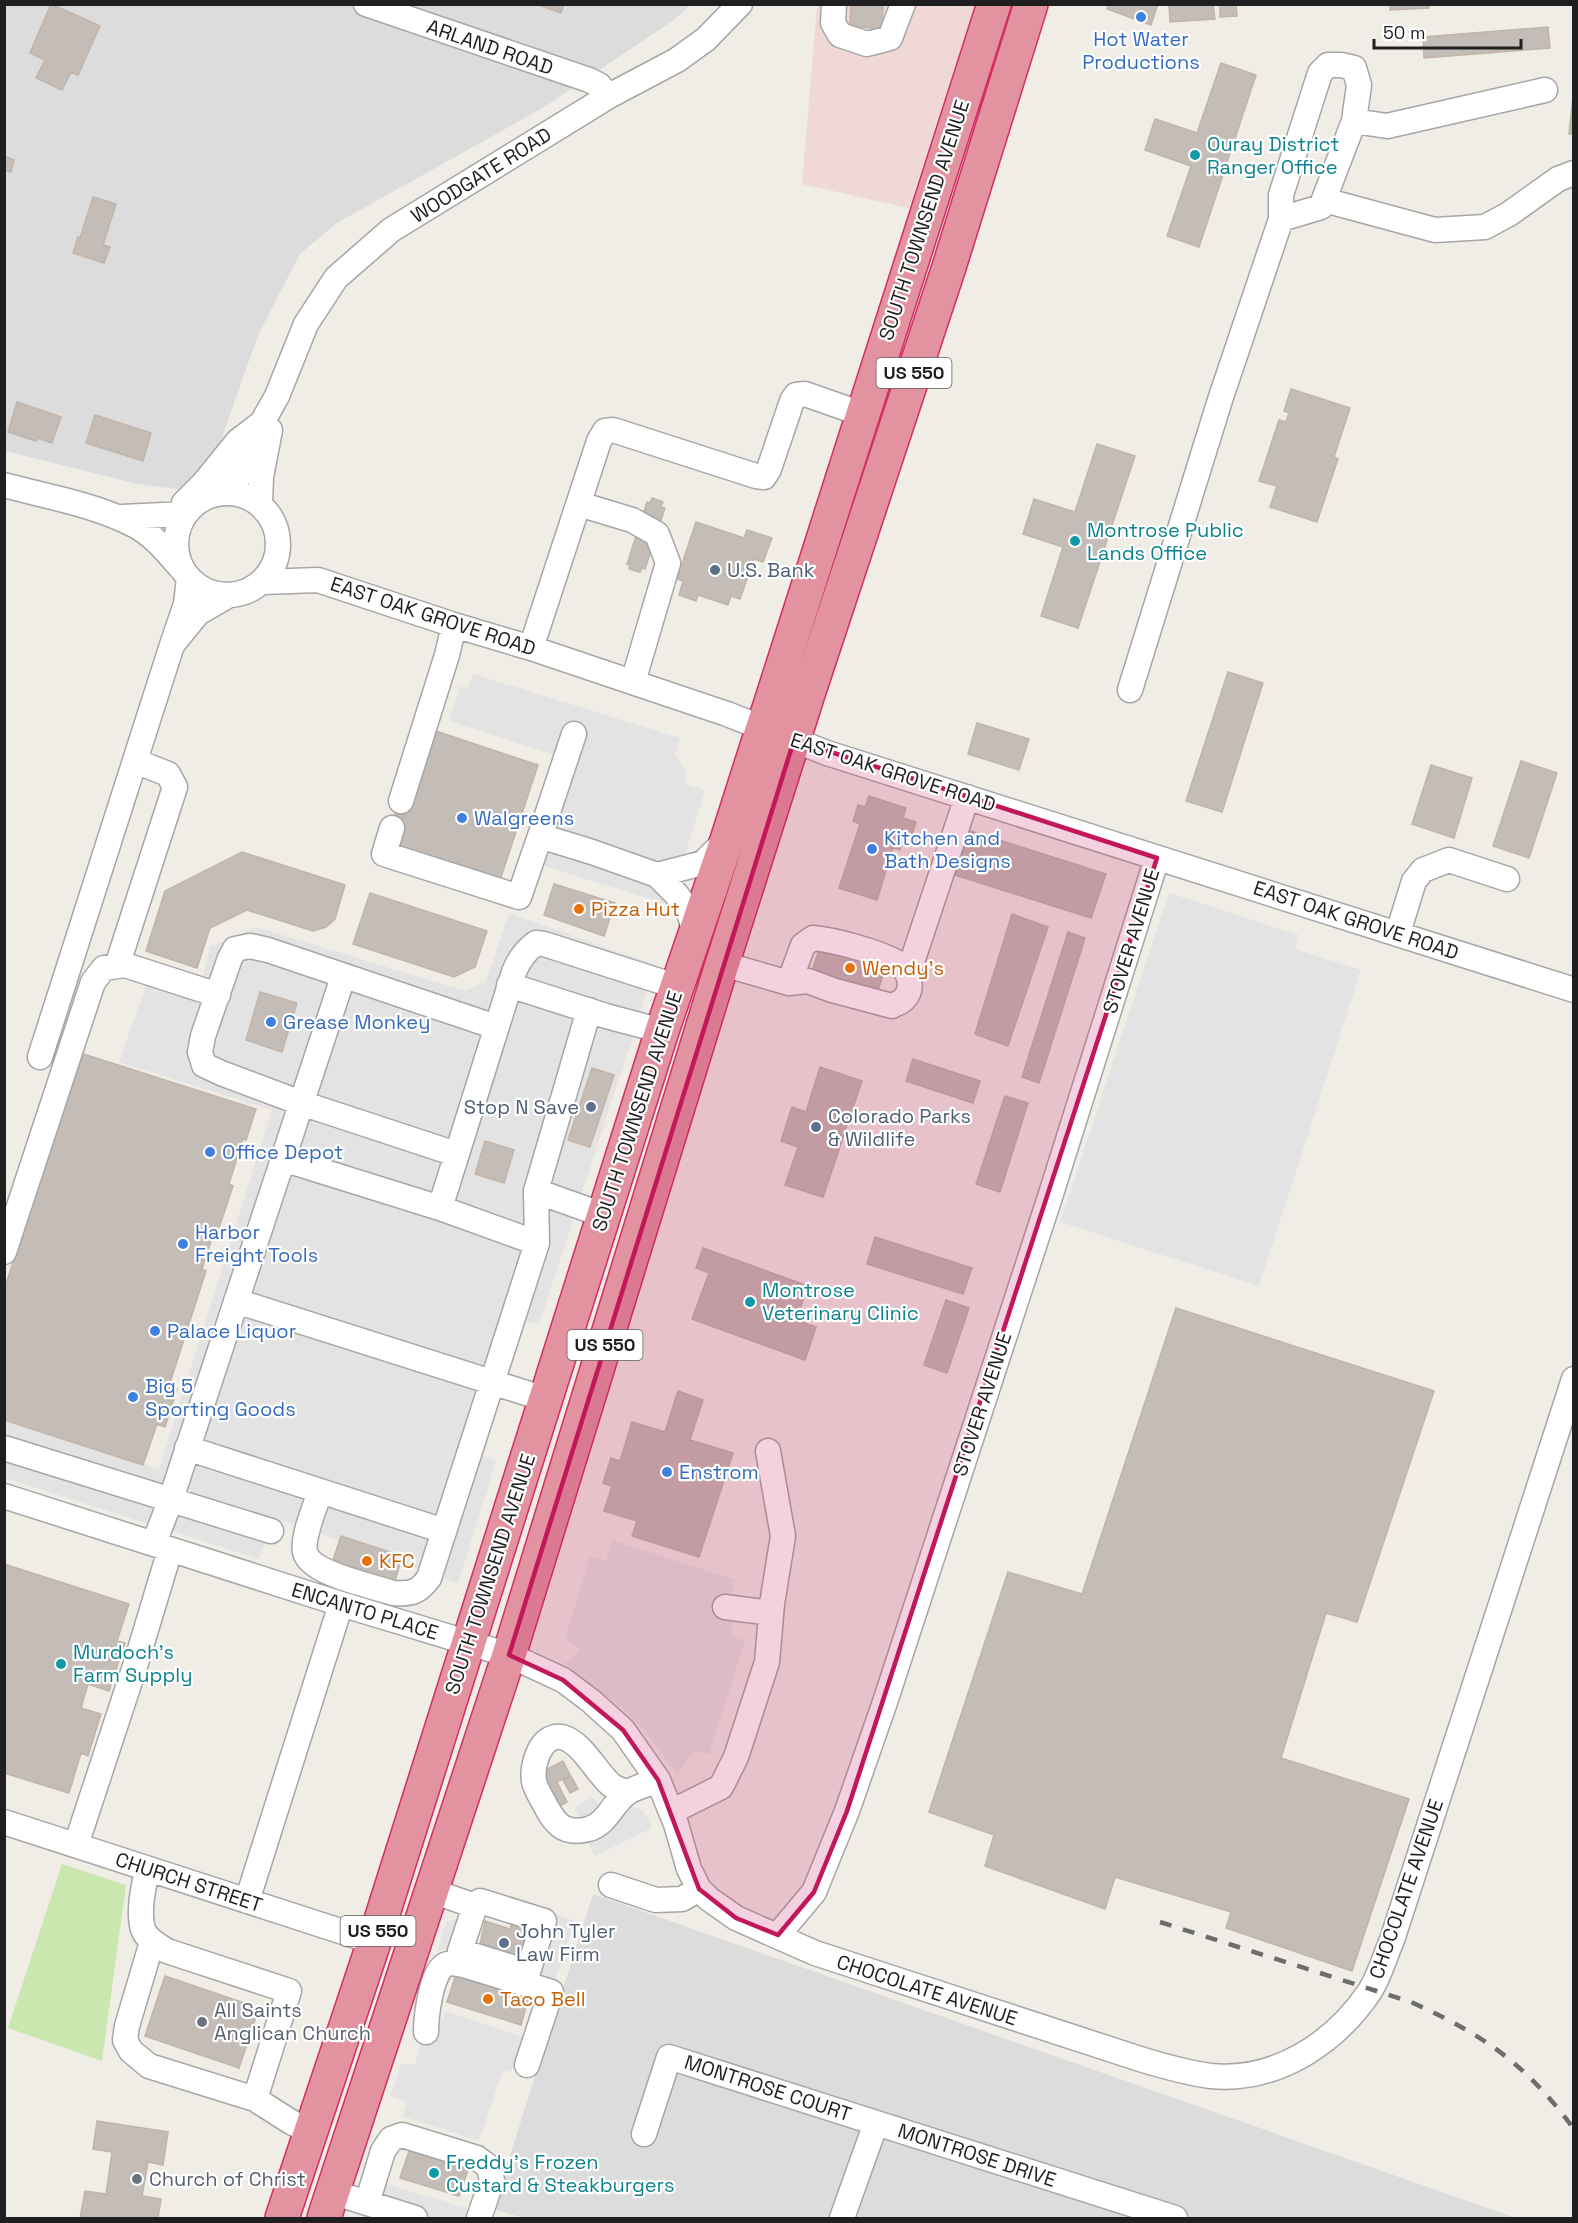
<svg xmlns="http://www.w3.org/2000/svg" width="1578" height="2223" viewBox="0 0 1578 2223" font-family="'Space Grotesk',sans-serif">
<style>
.residential{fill:#dddcdc}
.commercial{fill:#efd8d6}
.grass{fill:#cae7af}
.parking{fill:#e3e3e3}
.building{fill:#c4bcb6;stroke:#c1b4a9;stroke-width:1.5}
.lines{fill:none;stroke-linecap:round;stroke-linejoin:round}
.minor-casing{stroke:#a6a6a6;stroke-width:27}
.highway-casing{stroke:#d32e64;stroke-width:36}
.minor{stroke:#fff;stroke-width:24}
.highway{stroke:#e392a0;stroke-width:33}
.rail{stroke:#6d6d6d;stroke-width:4.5;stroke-dasharray:12 12;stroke-linecap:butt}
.marked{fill:#c2185b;fill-opacity:0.2;stroke:#c2185b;stroke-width:4.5;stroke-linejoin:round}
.shop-dot{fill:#3f7fe0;stroke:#fff;stroke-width:2}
.culture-dot{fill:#0f9aa8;stroke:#fff;stroke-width:2}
.service-dot{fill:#5c6f8a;stroke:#fff;stroke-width:2}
.food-dot{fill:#e8710a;stroke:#fff;stroke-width:2}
.worship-dot{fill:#6b7280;stroke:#fff;stroke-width:2}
.labels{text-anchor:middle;stroke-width:4.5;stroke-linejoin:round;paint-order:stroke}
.shield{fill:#fff;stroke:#626262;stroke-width:1.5}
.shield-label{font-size:18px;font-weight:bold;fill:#1f1f1f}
.shop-label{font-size:20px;fill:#366cbe;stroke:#fff;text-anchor:start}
.street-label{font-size:20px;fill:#1f1f1f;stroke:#fff}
.culture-label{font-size:20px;fill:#0d838f;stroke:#fff;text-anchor:start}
.service-label{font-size:20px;fill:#4e5e75;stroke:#fff;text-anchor:start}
.food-label{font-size:20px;fill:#c56008;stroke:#fff;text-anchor:start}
.worship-label{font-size:20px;fill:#5b616d;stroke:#fff;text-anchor:start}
</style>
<rect width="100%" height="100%" fill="#f0ede6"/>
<path class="residential" d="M5 5H690L675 19 546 106 337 223 300 254 258 335 213 463 200 492 137 484 5 451Z
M593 1894 1516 2218H523L493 2209Z"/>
<path class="commercial" d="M817 5H975L909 208 802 184Z"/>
<path class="grass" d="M62 1864 126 1885 102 2061 8 2028Z"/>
<path class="parking" d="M473 674 680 738 675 755 684 768 686 784 705 790 669 905 522 859 555 755 449 721 460 686 468 689Z
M1169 893 1299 935 1295 949 1361 970 1259 1286 1060 1222Z
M509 913 656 965 539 1325 524 1321 482 1455 496 1461 458 1583 275 1518 259 1559 5 1478V1420L159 1469 272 1110 119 1062 150 975 197 990 203 976 210 947 256 927 465 991 486 981Z
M612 1540 735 1580 731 1595 732 1624 731 1636 745 1641 709 1755 694 1751 677 1774 643 1729 622 1707 596 1689 565 1663 578 1653 579 1648 565 1640 590 1556 606 1561Z
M593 1797 603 1812 611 1800 644 1811 652 1828 595 1856 577 1824 580 1820 574 1807Z
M540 1908 575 1921 553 1988 518 1976Z
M464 1917 456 1947 437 1951 446 1922Z
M445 2011 529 2039 526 2049 511 2070 502 2072 479 2141 402 2116 407 2102 390 2096 401 2064H415L422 2041 440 2023Z
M376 2181 469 2209 488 2218H363Z"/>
<path class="building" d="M51 4 100 26 78 75 71 72 62 90 36 78 45 60 30 53Z
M536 4H564L561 13Z
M851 4H883L882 29 850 26Z
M1108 4H1158L1151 25 1107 9Z
M1169 4H1213L1215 19 1170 22Z
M1220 4H1236L1237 16 1220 17Z
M1390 4H1429V8L1390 10Z
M1548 27 1550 48 1424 58 1423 37Z
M1221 63 1256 75 1199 247 1167 236 1191 166 1145 150 1155 119 1197 133Z
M1574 87V134H1569Z
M4 156 14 160 11 172 4 170Z
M93 197 116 204 103 245 110 247 104 263 73 253 78 237 80 238Z
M1291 389 1350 408 1334 457 1338 459 1317 522 1270 507 1277 486 1259 481 1279 420 1286 422 1289 413 1284 411Z
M17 402 61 417 52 443 37 438 36 441 8 432Z
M95 415 151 433 143 461 86 443Z
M1097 444 1135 456 1078 628 1041 616 1063 547 1023 534 1034 499 1075 512Z
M652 498 663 502 661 507 665 508 645 569 642 568 640 572 629 569 630 565 627 564 647 502 650 503Z
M696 522 744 538 747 530 772 538 763 562 754 559 740 599 731 596 728 605 698 595 696 601 679 595 683 581 677 579Z
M1228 672 1263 683 1222 812 1186 801Z
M977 723 1029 739 1019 770 968 754Z
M433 730 538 765 500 880 394 845Z
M1521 761 1557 773 1529 858 1493 846Z
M1431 765 1472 778 1454 838 1412 824Z
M869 796 906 808 903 818 916 822 912 834 905 832 900 850 893 848 877 900 839 888 860 824 853 821 858 805 865 807Z
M399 802 408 805 399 831 390 828Z
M968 830 1106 874 1091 918 955 875Z
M242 852 345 885 335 919 326 927 313 931 247 910 210 928 197 968 146 951 165 891Z
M554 884 615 903 604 936 544 915Z
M370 893 487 931 475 967 454 977 353 944Z
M1012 914 1048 927 1008 1046 975 1034Z
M1068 932 1085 938 1039 1083 1022 1077Z
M821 944 888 961 878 990 851 981 849 987 811 974Z
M260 992 297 1003 282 1052 246 1040Z
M71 1050 256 1109 246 1140 243 1139 229 1184 233 1186 216 1237 213 1235 202 1269 206 1271 169 1386 177 1389 165 1427 157 1424 143 1465 4 1420V1290L54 1137Z
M913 1059 980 1081 973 1103 906 1081Z
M820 1067 862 1081 823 1197 785 1185 798 1147 781 1141 792 1107 806 1112Z
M592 1068 614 1075 590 1147 568 1140Z
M1005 1096 1028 1103 1000 1192 976 1184Z
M485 1141 514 1150 504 1183 475 1174Z
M875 1237 972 1268 963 1294 867 1264Z
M703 1248 808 1286 796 1320 816 1327 805 1360 692 1319 709 1273 696 1268Z
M946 1300 969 1308 947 1373 924 1365Z
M1176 1308 1434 1391 1357 1622 1326 1613 1281 1758 1409 1799 1352 1971 1226 1928 1231 1912 1115 1877 1105 1909 985 1866 994 1835 929 1812 1008 1572 1082 1594Z
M678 1391 703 1400 690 1440 733 1453 699 1557 632 1536 637 1521 604 1511 612 1486 603 1483 611 1458 620 1461 632 1422 665 1432Z
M341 1536 402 1556 394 1585 331 1566Z
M4 1564 129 1604 117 1641 125 1643 109 1691 88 1684 81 1708 101 1714 88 1756 81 1753 69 1793 4 1773Z
M563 1761 570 1775 557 1782 567 1802 556 1808 524 1781Z
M571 1776 578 1789 570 1793 563 1780Z
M513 1919 532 1925 521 1960 479 1949 485 1921 510 1929Z
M456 1974 529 1997 521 2025 447 2002Z
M165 1976 259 2008 239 2068 145 2036Z
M97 2121 168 2132 163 2165 148 2162 142 2196 161 2199 158 2218H80L85 2191 106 2194 112 2152 93 2149Z
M410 2148 469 2167 459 2196 400 2178Z"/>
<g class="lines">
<defs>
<path id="minor" d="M366 4 589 80 599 85 609 96
M834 4 833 23 840 35 867 44 890 38 903 4
M1354 121 1387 126 1545 90
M1324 200 1435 230 1485 227 1509 214 1558 179 1574 173
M4 485C48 497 97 505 136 526 154 536 167 552 180 567
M227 493 239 476 263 421 277 396 306 324 336 278 391 230 609 96 677 60 706 39 740 4
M176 544a51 51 0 1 1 102 0a51 51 0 1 1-102 0Z
M184 503 204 483 238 441 259 425
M579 504 632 520 657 534 668 563 633 682
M260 505 261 477 270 430
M122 517 184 514
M189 578 186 604 172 645 198 613 229 595
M263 582 318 580 454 625 531 648 727 714 827 753 1574 990
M531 648 599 441 605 431 613 430 756 476 764 477 769 469 792 401 796 395 805 394 862 414
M1130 690 1220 400 1281 219V195L1320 73 1328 65H1341L1354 68 1359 85 1354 121 1321 207 1281 219
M574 734 540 836 592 852 657 875 676 894 688 909 695 933
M401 801 447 655 454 625
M392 828 384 854 519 897 540 836
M657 875 703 863 725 841
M1398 933 1414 881 1423 870 1449 860 1507 879
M813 938C835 940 879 952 898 963 910 970 914 989 904 999 902 1002 895 1004 892 1006L832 990 808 981 789 983 803 945Z
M723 964 789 983
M117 966 175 787 168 774 135 761
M908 974 967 797
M509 985 606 1016 662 1031
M40 1057 172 645
M456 1154 301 1103 221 1073 204 1065 200 1052 203 1036 230 958 235 949 250 946 268 950 496 1027
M283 1159 440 1208 537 1243
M536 1191 603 1215
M440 1208 514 972C519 959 525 951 536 943L544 944 678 987
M4 1252 93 982 104 968 125 965 218 995
M236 1301 545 1399
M4 1448 271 1531
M187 1448 444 1531
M320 1492C315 1507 302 1537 305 1552 310 1574 373 1586 393 1593 411 1594 418 1593 429 1578L537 1243 536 1191 589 1010
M4 1496 341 1604 509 1655 563 1680 591 1701 623 1730 658 1780 676 1824 689 1869 699 1889 709 1899 736 1918 815 1953 1140 2059C1163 2066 1187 2073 1211 2076 1277 2082 1335 2043 1370 1991 1380 1975 1385 1956 1392 1940L1574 1379
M154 1543 171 1499 343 977
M725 1607 771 1613
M627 1793C622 1790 615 1788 611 1785 596 1772 582 1742 562 1737 541 1733 531 1765 534 1781 535 1788 540 1795 543 1801 554 1822 562 1836 589 1829 608 1823 613 1802 628 1792 637 1787 649 1784 658 1780
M671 1812 721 1787 736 1757 767 1662 772 1604 783 1536 768 1451
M4 1822 374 1942
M76 1845 135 1666 170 1550
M148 1869C143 1885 138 1913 143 1929 146 1939 159 1946 167 1951L289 1991 255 2099 291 2122 311 2132
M611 1885 656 1900 682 1899 699 1889
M432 1891 475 1906 480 1901 544 1921 528 1972 460 1951 475 1906
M247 1901 341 1604
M778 1935 814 1892 847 1811 885 1702 1050 1197 1157 858
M152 1942 127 2026 125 2040 131 2051 149 2066 255 2099
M426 2032C426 2018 431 1972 445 1965 450 1962 458 1964 464 1965L551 1992 527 2065
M644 2134 669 2057 1175 2218
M332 2192 415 2218
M367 2203 383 2151 391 2139 402 2135 477 2158 489 2167 492 2180 479 2218
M842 2218 876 2123"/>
<path id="highway" d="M282 2218 374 1942 662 1031 727 840 994 4
M324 2218 509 1655 719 974 808 694 949 267 1031 4"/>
</defs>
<use href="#minor" class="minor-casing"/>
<use href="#highway" class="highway-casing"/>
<use href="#minor" class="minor"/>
<use href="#highway" class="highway"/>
<path class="rail" d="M1160 1922 1411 2002C1484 2035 1526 2064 1574 2129"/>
</g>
<path class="marked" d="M794 740 1157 858 847 1811 814 1892 778 1935 736 1918 699 1889 658 1780 623 1730 563 1680 509 1655Z"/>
<g class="shop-dot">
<circle cx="1141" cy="17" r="6"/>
<circle cx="462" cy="818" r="6"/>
<circle cx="872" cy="849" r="6"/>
<circle cx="271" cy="1022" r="6"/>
<circle cx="210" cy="1152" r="6"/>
<circle cx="183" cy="1244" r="6"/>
<circle cx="155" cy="1331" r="6"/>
<circle cx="133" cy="1397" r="6"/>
<circle cx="667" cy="1472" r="6"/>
</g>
<g class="culture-dot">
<circle cx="1195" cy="155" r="6"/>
<circle cx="1075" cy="541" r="6"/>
<circle cx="750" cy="1302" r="6"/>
<circle cx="61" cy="1664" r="6"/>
<circle cx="434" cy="2173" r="6"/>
</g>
<g class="service-dot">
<circle cx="715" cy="570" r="6"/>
<circle cx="591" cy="1107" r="6"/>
<circle cx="816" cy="1127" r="6"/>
<circle cx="504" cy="1943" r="6"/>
</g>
<g class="food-dot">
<circle cx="579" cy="909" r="6"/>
<circle cx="850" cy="968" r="6"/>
<circle cx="367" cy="1561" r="6"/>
<circle cx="488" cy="1999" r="6"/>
</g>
<g class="worship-dot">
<circle cx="202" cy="2022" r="6"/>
<circle cx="137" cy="2179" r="6"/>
</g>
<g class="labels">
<g class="shield">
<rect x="876.5" y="358" width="75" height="30" rx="4.5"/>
<rect x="567.5" y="1330" width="75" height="30" rx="4.5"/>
<rect x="340.5" y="1916" width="75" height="30" rx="4.5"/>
</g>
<g class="shield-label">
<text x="914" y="379">US 550</text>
<text x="605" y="1351">US 550</text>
<text x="378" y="1937">US 550</text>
</g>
<g class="shop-label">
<text x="1141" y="46" text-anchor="middle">Hot Water<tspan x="1141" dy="23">Productions</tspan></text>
<text x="474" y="825">Walgreens</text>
<text x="884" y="845">Kitchen and<tspan x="884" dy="23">Bath Designs</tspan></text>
<text x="283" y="1029">Grease Monkey</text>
<text x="222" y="1159">Office Depot</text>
<text x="195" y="1239">Harbor<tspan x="195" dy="23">Freight Tools</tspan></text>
<text x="167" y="1338">Palace Liquor</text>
<text x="145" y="1393">Big 5<tspan x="145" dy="23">Sporting Goods</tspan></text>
<text x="679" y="1479">Enstrom</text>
</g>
<g class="street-label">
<text transform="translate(490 47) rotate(19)" y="7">ARLAND ROAD</text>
<text transform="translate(481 175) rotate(-32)" y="7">WOODGATE ROAD</text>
<text transform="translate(924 220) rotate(-72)" y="7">SOUTH TOWNSEND AVENUE</text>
<text transform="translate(433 616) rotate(18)" y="7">EAST OAK GROVE ROAD</text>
<text transform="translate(893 772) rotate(18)" y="7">EAST OAK GROVE ROAD</text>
<text transform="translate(1356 920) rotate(18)" y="7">EAST OAK GROVE ROAD</text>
<text transform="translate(1131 941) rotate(-73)" y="7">STOVER AVENUE</text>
<text transform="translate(637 1111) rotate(-72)" y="7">SOUTH TOWNSEND AVENUE</text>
<text transform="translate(982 1404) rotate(-72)" y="7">STOVER AVENUE</text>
<text transform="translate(490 1574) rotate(-72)" y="7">SOUTH TOWNSEND AVENUE</text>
<text transform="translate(365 1611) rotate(17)" y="7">ENCANTO PLACE</text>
<text transform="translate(189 1882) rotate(18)" y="7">CHURCH STREET</text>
<text transform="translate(1406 1889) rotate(-71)" y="7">CHOCOLATE AVENUE</text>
<text transform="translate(927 1990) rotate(18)" y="7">CHOCOLATE AVENUE</text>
<text transform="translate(768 2088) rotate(18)" y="7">MONTROSE COURT</text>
<text transform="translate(977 2155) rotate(18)" y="7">MONTROSE DRIVE</text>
</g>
<g class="culture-label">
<text x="1207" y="151">Ouray District<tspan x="1207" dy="23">Ranger Office</tspan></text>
<text x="1087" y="537">Montrose Public<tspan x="1087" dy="23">Lands Office</tspan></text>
<text x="762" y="1297">Montrose<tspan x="762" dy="23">Veterinary Clinic</tspan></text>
<text x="73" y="1659">Murdoch's<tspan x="73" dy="23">Farm Supply</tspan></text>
<text x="446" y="2169">Freddy's Frozen<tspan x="446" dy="23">Custard &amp; Steakburgers</tspan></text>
</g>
<g class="service-label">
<text x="727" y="577">U.S. Bank</text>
<text x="579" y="1114" text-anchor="end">Stop N Save</text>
<text x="828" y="1123">Colorado Parks<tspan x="828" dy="23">&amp; Wildlife</tspan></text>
<text x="516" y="1938">John Tyler<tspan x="516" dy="23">Law Firm</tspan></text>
</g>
<g class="food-label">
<text x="591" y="916">Pizza Hut</text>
<text x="862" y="975">Wendy's</text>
<text x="379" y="1568">KFC</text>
<text x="500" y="2006">Taco Bell</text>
</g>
<g class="worship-label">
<text x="214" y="2017">All Saints<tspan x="214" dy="23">Anglican Church</tspan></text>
<text x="149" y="2186">Church of Christ</text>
</g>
</g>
<rect width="1578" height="2223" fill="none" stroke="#1f1f1f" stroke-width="12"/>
<path d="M1374 39v9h147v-9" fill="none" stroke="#1f1f1f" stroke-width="3"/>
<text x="1383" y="39" font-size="18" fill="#1f1f1f" stroke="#ffffff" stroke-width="4.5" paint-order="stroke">50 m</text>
</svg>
